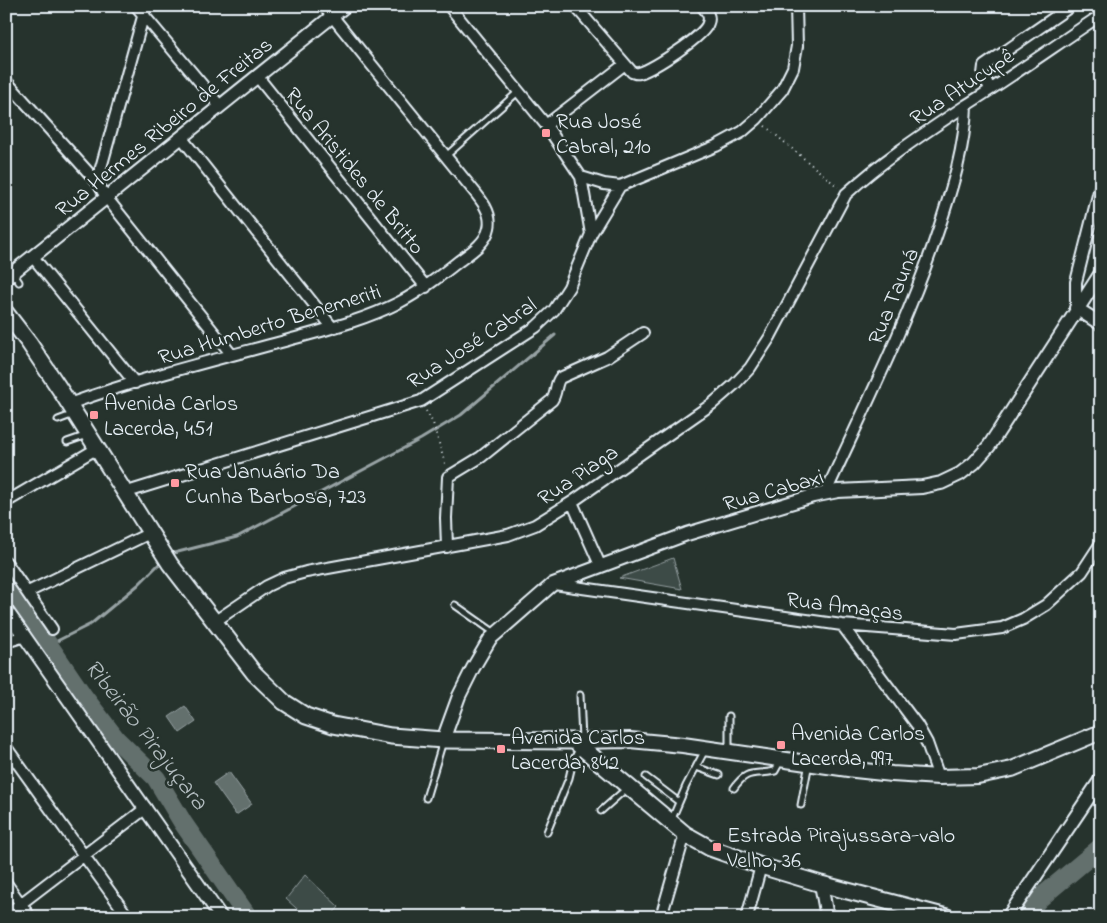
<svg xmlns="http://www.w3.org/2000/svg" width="1107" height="923" viewBox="0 0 1107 923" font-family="'Indie Flower',sans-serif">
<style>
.green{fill:#3e4b47;stroke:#939ea0}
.water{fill:#636f6d;stroke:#98a3a5}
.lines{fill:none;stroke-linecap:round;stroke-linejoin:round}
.stream{stroke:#98a3a5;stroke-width:3}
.river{stroke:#636f6d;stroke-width:19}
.service-casing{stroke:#e8f1f8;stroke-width:9}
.minor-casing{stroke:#e8f1f8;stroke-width:14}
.tertiary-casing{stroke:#e8f1f8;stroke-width:16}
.secondary-casing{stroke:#e8f1f8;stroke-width:18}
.primary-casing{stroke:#e8f1f8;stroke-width:19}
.path{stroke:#e8f1f8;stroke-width:2;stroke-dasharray:1 4;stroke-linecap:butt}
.service{stroke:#26332d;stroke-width:5}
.minor{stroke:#26332d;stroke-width:10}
.tertiary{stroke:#26332d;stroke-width:12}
.secondary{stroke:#26332d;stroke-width:14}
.primary{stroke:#26332d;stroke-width:15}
.poi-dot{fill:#ff9aa2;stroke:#26332d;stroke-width:2}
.labels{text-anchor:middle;stroke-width:5;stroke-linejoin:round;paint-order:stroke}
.street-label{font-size:22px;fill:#e8f1f8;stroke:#26332d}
.poi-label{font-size:22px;fill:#e8f1f8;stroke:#26332d;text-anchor:start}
.water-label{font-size:24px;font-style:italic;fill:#b3bdc0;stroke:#26332d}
</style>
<rect width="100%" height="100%" fill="#26332d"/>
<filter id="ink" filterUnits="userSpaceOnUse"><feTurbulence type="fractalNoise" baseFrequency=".02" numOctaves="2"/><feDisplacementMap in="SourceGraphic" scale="10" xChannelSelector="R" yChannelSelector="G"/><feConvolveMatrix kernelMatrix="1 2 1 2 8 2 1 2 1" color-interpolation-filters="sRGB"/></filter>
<g filter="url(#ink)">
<path class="green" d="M673 558 682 589 619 578Z
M305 875 339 907 330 917H306L286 899Z"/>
<path class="water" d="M185 706 196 722 180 733 169 717Z
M229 772 252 804 236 815 213 783Z"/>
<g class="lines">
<path class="stream" d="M170 554 237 537 421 439 461 415 555 335
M49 645 91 624 138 585 162 561"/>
<path class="river" d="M6 582 84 697 116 739 156 778 183 823 248 917
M1023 917 1039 899 1101 847"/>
<defs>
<path id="service" d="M446 156 518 92
M13 273 19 282
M58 420 74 414
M67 442 87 435
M455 605 495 633
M580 695 582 740
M729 716V750
M696 767 719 775
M646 777 679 802
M734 788C748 768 754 776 775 771L781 760
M426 798 443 741
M801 805 809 763
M601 811 627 788
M671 821 686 786 705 750
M547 832 569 778 573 761 579 749"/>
<path id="minor" d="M136 6 220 106
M575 6 632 72C635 73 636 74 639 73 653 69 705 36 708 23 711 16 706 11 702 6
M257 76 426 287
M6 81 97 182 106 197 232 355
M990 89 983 74 984 66 1071 6
M546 125 625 64
M181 137 332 327
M581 177 604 184 620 186 716 146 742 132 757 119 782 90 793 68 797 46 796 6
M97 182 146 6
M591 234 620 186
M33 257 135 383
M1076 308V282L1101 183
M69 404C138 379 210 361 281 342 321 331 363 321 400 302 421 291 440 276 459 261 470 253 486 243 489 228 493 212 479 197 469 185L324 6
M826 492C866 405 909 319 939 228 952 188 965 148 966 106
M124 493 421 401 536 327 554 310 569 287 591 234 581 177 546 125 449 6
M6 502 96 449
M572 502 600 565
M447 547 446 518 448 477 481 457 552 400C557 393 555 384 560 378L607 357 643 333
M6 562 52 629
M554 584 842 625 956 634 1002 628 1023 619 1046 605 1082 572 1101 543
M28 592 150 533
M214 622 267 586 284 578 306 572 508 535 535 525 572 502 712 404 735 384 750 368 770 337 846 194C883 160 923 134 965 106 1011 77 1056 45 1101 15
M842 625 917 725 927 743 939 777
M6 642 25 636
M6 747 128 917
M6 883 30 917
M6 915 146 808
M661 917 685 834
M747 917 761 866"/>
<path id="tertiary" d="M6 278 345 6
M1076 308 1101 324
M6 610 221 917
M443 740 459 696 473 668 490 639 553 584 687 534 813 496 838 491 922 487 941 483 960 474 974 463 989 446 1101 273
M821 884 827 917
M1008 917 1101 779"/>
<path id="secondary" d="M574 741 630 740 683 745 855 770 892 774 939 777 978 776 1012 769 1101 732"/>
<path id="primary" d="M6 313 29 343 59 388 170 564 254 673 284 702 306 716 333 725 391 736 443 740 574 741 685 834 710 848 761 866 821 884 947 917"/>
</defs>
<use href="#service" class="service-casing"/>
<use href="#minor" class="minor-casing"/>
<use href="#tertiary" class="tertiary-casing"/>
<use href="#secondary" class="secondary-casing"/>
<use href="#primary" class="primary-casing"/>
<path class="path" d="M765 126 838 187
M426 411 433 423 446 467"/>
<use href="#service" class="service"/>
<use href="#minor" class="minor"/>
<use href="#tertiary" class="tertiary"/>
<use href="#secondary" class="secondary"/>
<use href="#primary" class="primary"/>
</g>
</g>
<g class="poi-dot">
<rect x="541" y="128" width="10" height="10" rx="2.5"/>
<rect x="89" y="410" width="10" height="10" rx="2.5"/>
<rect x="170" y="478" width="10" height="10" rx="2.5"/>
<rect x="776" y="740" width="10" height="10" rx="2.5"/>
<rect x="496" y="744" width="10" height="10" rx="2.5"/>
<rect x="712" y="842" width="10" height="10" rx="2.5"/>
</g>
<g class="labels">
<g class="street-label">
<text transform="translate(961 86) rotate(-34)" y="8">Rua Atucupê</text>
<text transform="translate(163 126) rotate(-39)" y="8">Rua Hermes Ribeiro de Freitas</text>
<text transform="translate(356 170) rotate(51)" y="8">Rua Aristides de Britto</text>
<text transform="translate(892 296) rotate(-68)" y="8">Rua Tauná</text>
<text transform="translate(269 323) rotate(-17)" y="8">Rua Humberto Benemeriti</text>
<text transform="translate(471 342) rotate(-33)" y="8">Rua José Cabral</text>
<text transform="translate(577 474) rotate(-34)" y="8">Rua Piaga</text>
<text transform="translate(773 489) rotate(-16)" y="8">Rua Cabaxi</text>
<text transform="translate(845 605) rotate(7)" y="8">Rua Amaças</text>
</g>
<g class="poi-label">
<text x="556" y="128">Rua José<tspan x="556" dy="25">Cabral, 210</tspan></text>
<text x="104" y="410">Avenida Carlos<tspan x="104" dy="25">Lacerda, 451</tspan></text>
<text x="185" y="478">Rua Januário Da<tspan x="185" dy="25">Cunha Barbosa, 723</tspan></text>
<text x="791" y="740">Avenida Carlos<tspan x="791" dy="25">Lacerda, 997</tspan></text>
<text x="511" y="744">Avenida Carlos<tspan x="511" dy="25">Lacerda, 842</tspan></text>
<text x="727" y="842">Estrada Pirajussara-valo<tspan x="727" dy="25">Velho, 36</tspan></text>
</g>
<g class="water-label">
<text transform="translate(147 734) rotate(52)" y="8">Ribeirão Pirajuçara</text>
</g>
</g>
<rect width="1107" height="923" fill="none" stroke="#26332d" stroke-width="25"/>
<rect x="12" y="12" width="1082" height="898" fill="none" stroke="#e8f1f8" stroke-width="2" filter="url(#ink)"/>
</svg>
